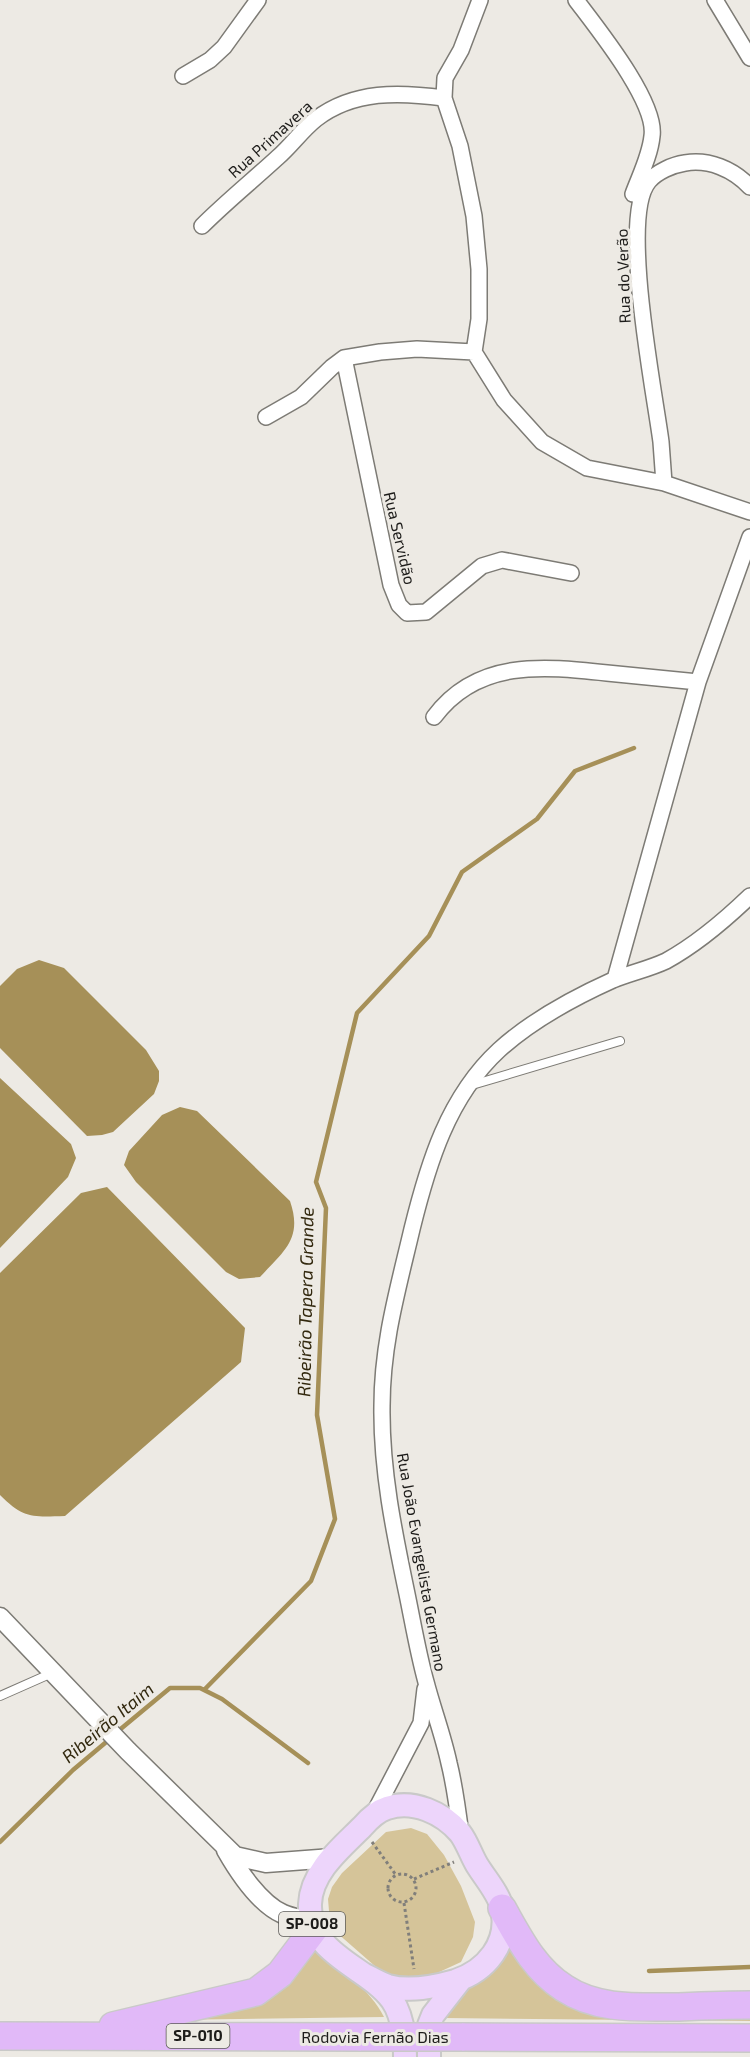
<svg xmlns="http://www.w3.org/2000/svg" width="750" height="2057" viewBox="0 0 750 2057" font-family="'Exo 2',sans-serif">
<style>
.green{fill:#d5c499}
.water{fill:#a69058}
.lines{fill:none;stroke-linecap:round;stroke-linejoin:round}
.stream{stroke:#a69058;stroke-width:4.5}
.service-casing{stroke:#7d7b75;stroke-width:10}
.minor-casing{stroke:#7d7b75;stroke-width:18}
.tertiary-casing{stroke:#7d7b75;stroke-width:21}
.primary-casing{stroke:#c9c9c8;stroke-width:26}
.motorway-casing{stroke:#c9c9c8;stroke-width:30}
.path{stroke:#817f7b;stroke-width:3;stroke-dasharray:3 3;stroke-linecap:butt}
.service{stroke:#fff;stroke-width:8}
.minor{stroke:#fff;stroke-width:15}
.tertiary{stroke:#fff;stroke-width:18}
.primary{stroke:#edd5fb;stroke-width:22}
.motorway{stroke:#e1b9f8;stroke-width:27}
.motorway-bridge-casing{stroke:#c9c9c8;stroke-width:30;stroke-linecap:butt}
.motorway-bridge{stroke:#e1b9f8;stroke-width:27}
.labels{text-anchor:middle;stroke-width:6;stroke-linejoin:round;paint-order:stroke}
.shield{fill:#edeae4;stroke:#5b5a57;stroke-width:1.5}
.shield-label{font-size:15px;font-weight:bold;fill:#1d1c1a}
.street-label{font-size:16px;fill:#1d1c1a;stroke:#edeae4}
.water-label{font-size:18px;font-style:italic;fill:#32280e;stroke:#edeae4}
</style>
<rect width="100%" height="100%" fill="#edeae4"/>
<path class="green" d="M411 1828 427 1834 444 1855 461 1886 475 1922 473 1937 461 1962 424 1979H398L384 1974 336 1932 330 1923 328 1899 332 1887 342 1873 386 1832Z
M511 1943 553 1992 750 2009V2021L444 2018 458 1995 500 1962Z
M313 1946C337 1965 371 1990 384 2017L168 2020 203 2012Z"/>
<path class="water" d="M39 960 64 968 146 1050 159 1071V1081L154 1094 113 1132 102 1135 87 1136 0 1048V986L17 969Z
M0 1078 71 1144 76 1158 68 1177 0 1248Z
M180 1107 197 1111 290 1201C303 1239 284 1251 260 1277L239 1279 226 1272 136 1182 124 1165 129 1151 162 1115Z
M107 1187 245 1328 241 1362 65 1516C33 1517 24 1519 0 1495V1273L81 1193Z"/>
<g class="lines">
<path class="stream" d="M204 1690 311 1581 335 1519 317 1415 326 1208 316 1182 357 1013 429 936 462 872 537 819 575 771 634 748
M117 1732 170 1688H200L222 1699 308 1763
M0 1842 73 1770 111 1738
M649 1971 750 1967"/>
<defs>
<path id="service" d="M472 1085 620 1041
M0 1696 52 1673"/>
<path id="minor" d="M480 0 461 50 445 78 444 98 460 146 474 216 479 269V319L474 352 504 400 542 442 587 468 664 483 750 512
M576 0C597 28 657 102 652 136 650 156 640 175 633 194
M715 0 750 58
M183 76 210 60 224 47 258 0
M202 226C226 202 252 181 277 158 291 146 302 130 316 119 354 90 400 92 444 98
M344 358 391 585 399 605 407 613 426 612 482 566 502 560 571 573
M266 417 301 397 332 367 344 358 380 352 417 349 474 352
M664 483C663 470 662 456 661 442 655 394 619 216 649 181 657 172 672 165 685 163 709 159 733 169 750 187
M434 717C477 659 543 666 607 673 637 676 668 679 698 682
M615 979 698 682 750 537
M373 1815 421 1723 425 1689
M461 1835C458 1811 455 1787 449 1763 443 1735 433 1709 426 1682 418 1653 413 1623 407 1594 394 1532 381 1469 382 1406 382 1343 398 1289 412 1229 428 1164 448 1097 499 1050 532 1020 573 998 613 980 630 973 649 969 666 961 697 944 725 920 750 896"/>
<path id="tertiary" d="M0 1617 128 1751 235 1856 266 1863 332 1858
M226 1850C238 1871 260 1904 283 1914 292 1918 302 1919 311 1922"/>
<path id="primary" d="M363 1974C371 1978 379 1983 388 1986 410 1992 434 1987 455 1981 486 1971 510 1943 502 1908 499 1894 485 1878 477 1865 471 1855 467 1842 460 1833 443 1813 413 1799 387 1808 377 1811 369 1819 362 1827 341 1848 311 1872 310 1904 308 1955 367 1966 392 2000 403 2016 405 2039 405 2057
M429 2057V2025L433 2015 461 1979"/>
<path id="motorway" d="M502 1908C519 1938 534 1969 564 1988 597 2010 638 2007 676 2007 701 2006 725 2005 750 2005
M113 2026 256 1992 280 1974 314 1929
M0 2036 361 2037
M462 2037 750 2038"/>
</defs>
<use href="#service" class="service-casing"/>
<use href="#minor" class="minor-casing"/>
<use href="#tertiary" class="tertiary-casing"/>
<use href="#primary" class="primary-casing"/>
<use href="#motorway" class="motorway-casing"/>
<path class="path" d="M372 1842 396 1875
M388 1888a14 14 0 1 1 28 0a14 14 0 1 1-28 0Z
M414 1879 454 1862
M404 1903 414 1969"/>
<use href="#service" class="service"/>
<use href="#minor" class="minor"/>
<use href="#tertiary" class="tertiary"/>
<use href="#primary" class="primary"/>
<use href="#motorway" class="motorway"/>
<defs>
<path id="motorway-bridge" d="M361 2037H462"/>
</defs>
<use href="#motorway-bridge" class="motorway-bridge-casing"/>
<use href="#motorway-bridge" class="motorway-bridge"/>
</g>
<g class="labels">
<g class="shield">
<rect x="279" y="1912" width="66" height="24" rx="4.5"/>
<rect x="166.5" y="2024" width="63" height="24" rx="4.5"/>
</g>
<g class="shield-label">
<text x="312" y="1929">SP-008</text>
<text x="198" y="2041">SP-010</text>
</g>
<g class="street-label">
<text transform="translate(270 139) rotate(-42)" y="6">Rua Primavera</text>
<text transform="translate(623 276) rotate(-92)" y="6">Rua do Verão</text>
<text transform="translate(400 538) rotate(77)" y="6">Rua Servidão</text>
<text transform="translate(422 1562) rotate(80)" y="6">Rua João Evangelista Germano</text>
<text x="375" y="2043">Rodovia Fernão Dias</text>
</g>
<g class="water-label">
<text transform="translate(306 1302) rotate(-89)" y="6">Ribeirão Tapera Grande</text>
<text transform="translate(108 1723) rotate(-40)" y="6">Ribeirão Itaim</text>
</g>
</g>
</svg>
